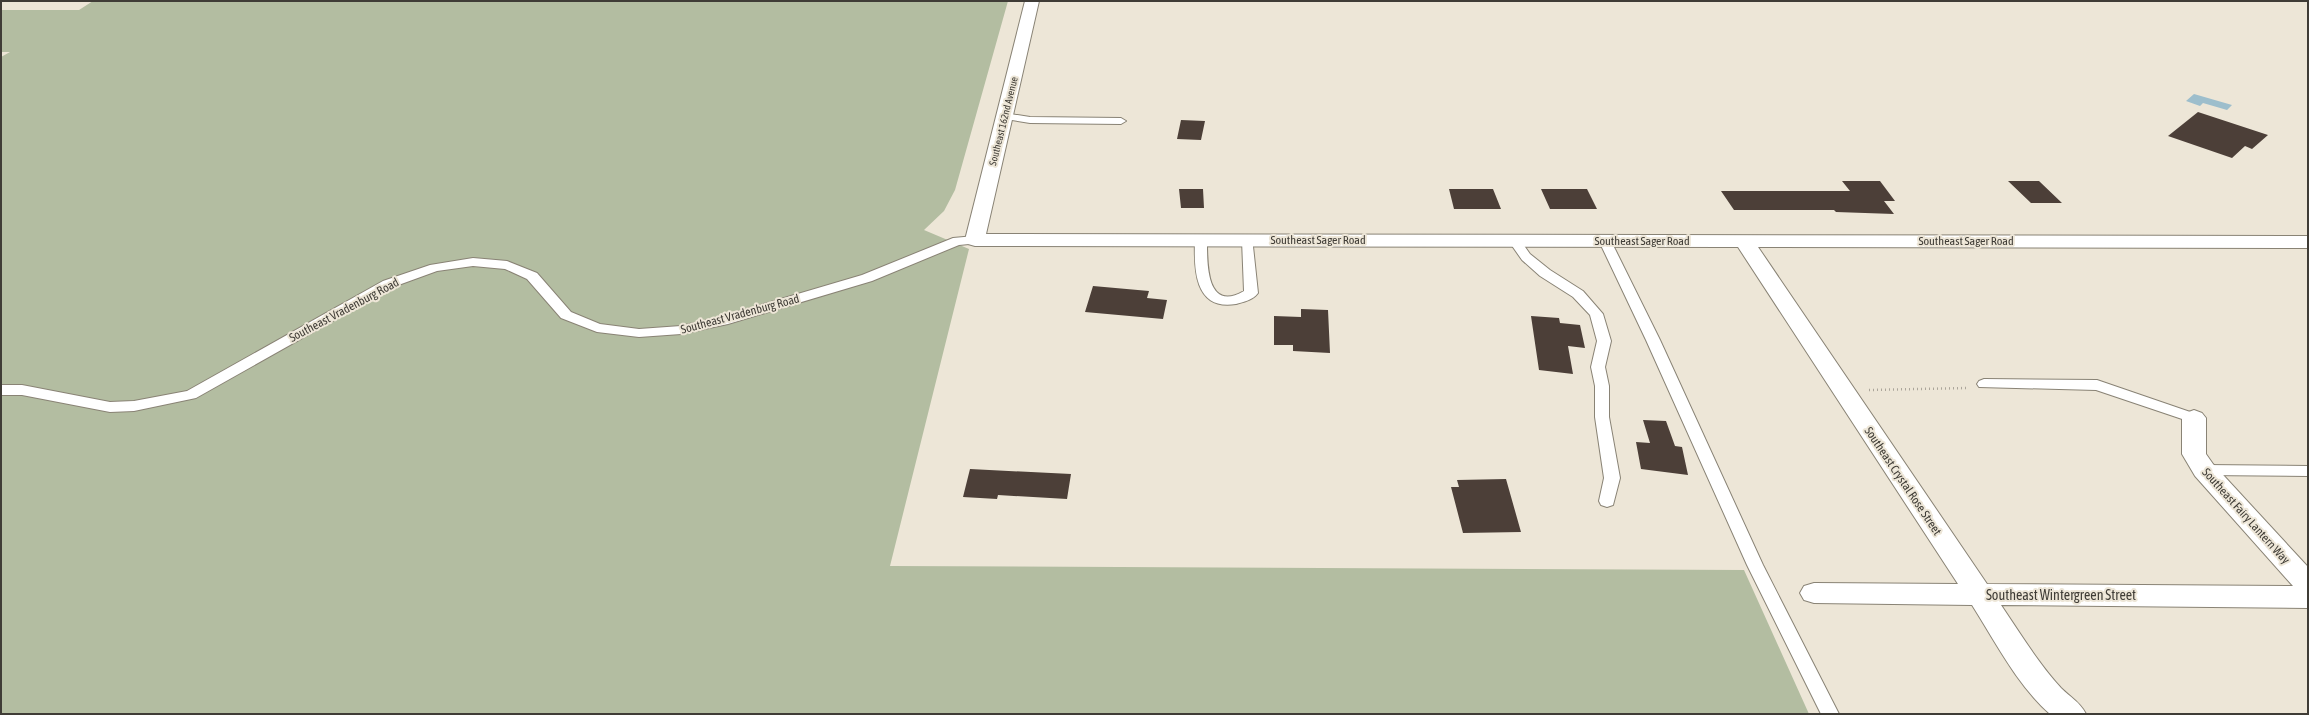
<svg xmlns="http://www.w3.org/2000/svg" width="2309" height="715" viewBox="0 0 2309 715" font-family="'Asap Condensed',sans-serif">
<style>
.forest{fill:#b3bda1}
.water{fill:#9dbecc}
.building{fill:#4c3f38}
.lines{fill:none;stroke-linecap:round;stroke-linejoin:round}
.lane-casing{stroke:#898375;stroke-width:2}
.street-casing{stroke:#898375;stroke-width:2}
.path{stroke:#aba59a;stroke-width:2.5;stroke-dasharray:1 3;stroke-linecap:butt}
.lane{fill:#fff;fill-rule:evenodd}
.street{fill:#fff;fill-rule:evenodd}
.labels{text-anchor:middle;stroke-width:4;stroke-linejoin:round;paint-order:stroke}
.far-street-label{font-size:10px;fill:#3f3c36;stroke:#ede6d7}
.street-label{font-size:12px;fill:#3f3c36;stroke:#ede6d7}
.near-street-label{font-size:14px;fill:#3f3c36;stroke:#ede6d7}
</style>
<rect width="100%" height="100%" fill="#ede6d7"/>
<path class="forest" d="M93 1H1008L955 190 944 211 924 230 969 249 890 566 1744 570 1809 714H1V57L10 52H1V10H79Z"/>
<path class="water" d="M2194 94 2232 105 2227 110 2203 103 2200 106 2186 101Z"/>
<path class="building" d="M2198 112 2268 135 2252 149 2245 146 2232 158 2168 136Z
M1181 120 1205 121 1201 140 1177 139Z
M1842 181H1880L1895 201H1884L1894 214 1836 212 1834 210H1734L1721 191H1850Z
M2008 181H2039L2062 203H2031Z
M1179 189H1203L1204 208H1181Z
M1449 189H1493L1501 209H1454Z
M1541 189H1587L1597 209H1550Z
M1093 286 1149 291 1147 298 1167 300 1163 319 1085 312Z
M1301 309 1328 310 1330 353 1293 351V345H1274V316L1301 317Z
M1531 316 1559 318 1560 323 1580 325 1585 348 1568 346 1573 374 1539 370Z
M1643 420 1666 421 1675 446 1682 447 1688 475 1641 469 1636 442 1650 443Z
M970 469 1071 474 1067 499 998 495 997 499 963 497Z
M1506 479 1521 532 1463 533 1451 487H1459L1457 480Z"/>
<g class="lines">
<defs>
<path id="lane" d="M1004 113 1030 117 1121 118 1126 121 1121 124 1030 123 1000 118V114Z
M975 236 979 237 981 240 979 243 959 245 872 281 728 324 681 334 639 337 597 332 561 318 527 279 505 269 473 266 437 271 393 287 196 398 134 411 110 412 22 395H1V385H22L110 402 134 401 187 391 383 281 430 265 473 258 507 261 537 273 571 312 600 324 639 329 681 326 720 317 862 275 953 238Z
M1201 236 1207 240C1207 263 1206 313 1244 291L1242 240 1248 236 1252 237 1258 293C1253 300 1243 302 1236 304 1194 311 1194 268 1195 240Z
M1514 236 1518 237 1530 254 1550 270 1583 291 1603 314 1611 341 1605 367 1609 386V417L1620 478 1613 505 1607 507 1601 505 1599 501 1604 478 1595 417V386L1591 367 1597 341 1590 315 1573 297 1540 276 1522 260 1508 240Z
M1605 237 1611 241 1660 340 1763 565 1839 714H1821L1747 565 1646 340 1599 241Z
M1984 379 2097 380 2199 415 2201 418 2199 421 2194 423 2096 390 1979 387 1977 384 1979 381Z
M2204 465 2308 466V476L2204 475 2199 474 2196 470 2199 466Z"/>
<path id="street" d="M1025 1H1039L986 234 2308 236V248L1758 247 1987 584 2293 586 2195 476 2182 454V418L2186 413 2194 410 2202 413 2206 418V454L2213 464 2308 567V608L2001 605C2020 633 2038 663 2061 688 2070 697 2080 702 2086 714H2050C2017 685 1995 641 1972 605L1814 603 1804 600 1800 593 1804 586 1814 583 1958 584 1738 247 975 246 968 244 965 240Z"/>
</defs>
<use href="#lane" class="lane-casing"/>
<use href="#street" class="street-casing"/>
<path class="path" d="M1869 390 1968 388"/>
<use href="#lane" class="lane"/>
<use href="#street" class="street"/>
</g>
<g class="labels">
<g class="far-street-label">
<text transform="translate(1003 121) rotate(-76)" y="4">Southeast 162nd Avenue</text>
</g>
<g class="street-label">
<text x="1318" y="244">Southeast Sager Road</text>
<text x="1642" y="245">Southeast Sager Road</text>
<text x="1966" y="245">Southeast Sager Road</text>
<text transform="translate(344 310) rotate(-28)" y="4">Southeast Vradenburg Road</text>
<text transform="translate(740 314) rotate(-15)" y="4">Southeast Vradenburg Road</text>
<text transform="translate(1903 481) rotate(56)" y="4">Southeast Crystal Rose Street</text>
<text transform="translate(2246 516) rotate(48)" y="4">Southeast Fairy Lantern Way</text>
</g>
<g class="near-street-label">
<text x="2061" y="600">Southeast Wintergreen Street</text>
</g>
</g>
<rect width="2309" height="715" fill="none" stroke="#3f3c36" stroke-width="4"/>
</svg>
